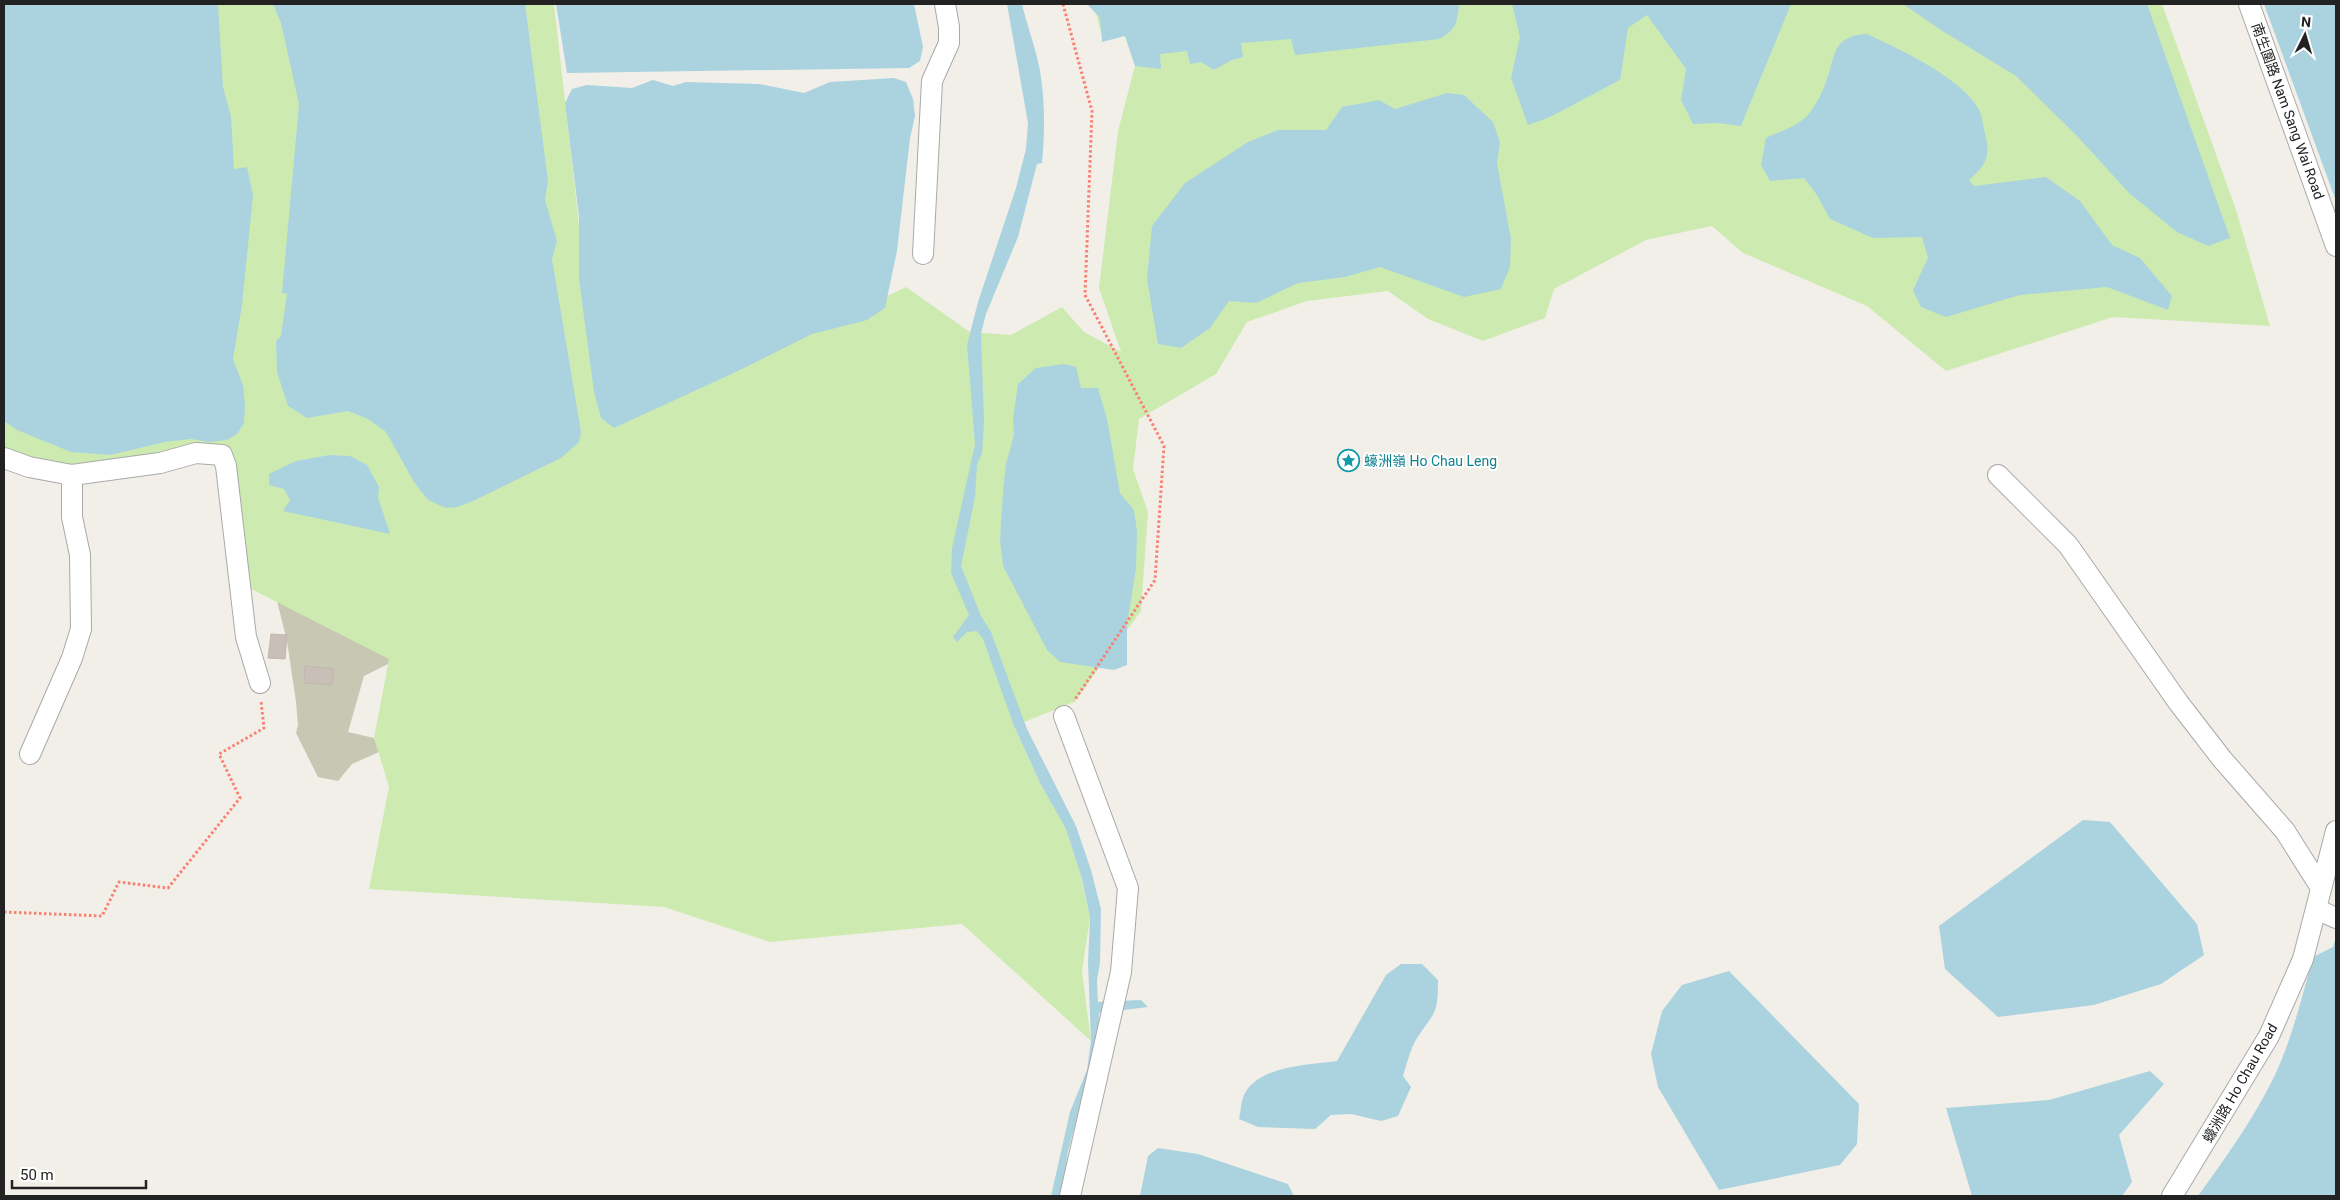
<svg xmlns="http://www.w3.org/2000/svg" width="2340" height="1200" viewBox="0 0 2340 1200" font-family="Roboto,'Noto Sans TC',sans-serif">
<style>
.construction{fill:#c7c7b4}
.grass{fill:#cdebb0}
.water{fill:#aad3df}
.building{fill:#c7bfb8;stroke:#c4b6ab}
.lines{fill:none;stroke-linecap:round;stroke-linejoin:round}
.minor-casing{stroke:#a9a9a9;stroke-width:22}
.path{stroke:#fa8072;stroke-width:3;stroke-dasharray:2.5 2.5;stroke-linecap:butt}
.minor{stroke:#fff;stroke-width:20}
.labels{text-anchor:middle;stroke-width:4;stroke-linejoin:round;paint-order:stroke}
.street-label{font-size:14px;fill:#222;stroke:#fff}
.culture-label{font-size:14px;fill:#0d838f;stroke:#fff;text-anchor:start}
</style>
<rect width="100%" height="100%" fill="#f2efe9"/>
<path class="construction" d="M271 577 402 607 388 664 364 676 348 732 374 738 379 752 352 764 338 781 318 777 296 733 298 725 296 702 287 641Z"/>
<path class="grass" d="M4 4H554L601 418 614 428 906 287 970 332 1011 335 1062 307 1084 332 1121 352 1099 288 1118 131 1135 66 1125 36 1101 33 1094 4H2162L2236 210 2270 326 2113 317 1946 371 1867 306 1743 253 1712 226 1646 240 1554 289 1545 318 1483 341 1428 319 1388 291 1307 301 1247 322 1216 374 1139 419 1133 469 1148 512 1141 611 1074 702 1014 726 1041 785 1066 829 1080 872 1090 918 1082 971 1091 1041 962 924 770 942 664 907 369 889 389 787 374 738 389 659 239 583 227 457 56 467 4 453Z"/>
<path class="water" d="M4 4 218 5 223 87 231 117 234 169 247 167 253 195 242 305 233 359 243 385 245 405 244 423 237 434 227 440 209 442 191 439 165 442 110 455 71 452 17 430 4 421Z
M273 4H525L548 181 545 200 557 241 552 259 581 432 579 442 561 458 473 501 457 507 446 508 428 500 414 482 386 432 368 419 348 411 307 418 288 406 277 372 276 341 281 336 287 294 282 293 299 104 281 23Z
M556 4H914L923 47 920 61 909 68 567 73Z
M1007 4H1022C1027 26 1036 48 1040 71 1045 101 1045 132 1042 163L1037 164 1018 237 986 314 981 333 984 422 982 453 977 465 975 497 961 566 981 616 991 632 1027 729 1076 826 1091 870 1101 909 1100 963 1097 981 1098 1002 1141 1000 1148 1007 1099 1013 1098 1040 1090 1083 1079 1110 1068 1151 1061 1196H1051L1070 1112 1087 1070 1091 1041 1088 962 1090 918 1082 879 1066 829 1041 785 1014 726 983 639 977 631 967 632 957 642 953 637 969 615 951 573 952 548 975 444 967 345 978 302 1016 188 1026 149 1028 123Z
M1087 4H1459C1457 23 1457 29 1439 39L1295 55 1291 39 1241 43 1243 57 1232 60 1214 70 1201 62 1190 64 1187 51 1160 54 1161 69 1135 66 1125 36 1102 42 1100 18Z
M1512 4H1791L1741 126 1718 123 1693 124 1681 100 1686 69 1647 15 1628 28 1620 80 1550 117 1528 125 1511 78 1520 37Z
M1903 4H2147L2230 238 2208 246 2177 232 2129 193 2078 137 2016 76 1941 30Z
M2264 4H2336V201Z
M1867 34C1899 49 1960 77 1978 108 1982 114 1983 126 1985 133 1991 157 1986 165 1969 180L1974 186 2046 177 2080 201 2112 245 2140 258 2172 296 2168 310 2107 287 2020 295 1946 317 1921 307 1913 290 1928 258 1922 237 1873 238 1830 219 1817 195 1804 178 1770 181 1761 165 1766 138C1779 131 1795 128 1807 116 1814 108 1823 92 1826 82 1836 56 1831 36 1867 34Z
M894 78 906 82 913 99 915 116 910 138 897 251 885 308 867 320 812 334 740 370 614 428 601 418 594 392 579 279V217L565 103 572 89 587 85 632 88 653 80 673 86 686 82 759 84 804 93 830 82Z
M1447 93 1464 95 1493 122 1500 142 1497 163 1511 239 1510 267 1501 289 1464 297 1380 267 1345 277 1298 283 1256 303 1229 301 1210 328 1181 348 1158 344 1147 279 1152 226 1185 183 1248 142 1278 130H1326L1342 107 1379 100 1395 109Z
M1064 364 1076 367 1081 388H1098L1107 419 1120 493 1134 510 1137 531 1136 569 1127 625V665L1114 670 1060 662 1047 650 1003 566 1000 540 1003 491 1006 464 1014 435 1013 419 1018 384 1036 368Z
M330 455 350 456 367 465 379 487 378 497 390 534 283 511 290 500 284 489 269 485V474L296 461Z
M2083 820 2110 822 2197 924 2204 955 2161 984 2094 1005 1998 1017 1945 969 1939 926Z
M2336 937V1193L2334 1196H2198C2226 1157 2253 1120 2274 1077 2292 1039 2302 997 2313 957L2333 947Z
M1401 964H1422L1438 980C1438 1015 1435 1011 1417 1038 1410 1049 1407 1064 1403 1076L1411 1087 1398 1116 1381 1121 1351 1114 1331 1115 1315 1129 1258 1127 1239 1119C1241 1111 1241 1099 1245 1093 1261 1065 1310 1065 1337 1061L1386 975Z
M1729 971 1859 1104 1857 1144 1840 1165 1719 1190 1658 1087 1651 1054 1662 1011 1682 985Z
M2150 1071 2164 1084 2119 1135 2132 1182 2122 1196H1972L1946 1108 2049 1100Z
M1158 1148 1198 1154 1288 1184 1294 1196H1140L1148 1156Z"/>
<path class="building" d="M271 634 287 635 285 659 268 658Z
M305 666 334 669 332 685 304 683Z"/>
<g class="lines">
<defs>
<path id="minor" d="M2249 4 2336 246
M923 254 932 81 949 43V27L945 4
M4 458 29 467 72 475 160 463 196 453 222 455 226 466 246 637 260 683
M1998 475 2068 545 2178 702 2222 759 2285 831 2321 888
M1064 716 1128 888 1121 972 1070 1196
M30 754 72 658 81 629 80 555 72 517V475
M2316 909 2336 918
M2172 1196 2269 1036 2303 959 2336 831"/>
</defs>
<use href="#minor" class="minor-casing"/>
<path class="path" d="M1063 4 1092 111 1085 295 1164 446 1155 580 1074 701
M4 912 102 916 119 882 168 888 240 798 219 754 264 728 261 701"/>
<use href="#minor" class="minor"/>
</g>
<defs>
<symbol id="sight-ring" viewBox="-11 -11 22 22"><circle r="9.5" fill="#fff" stroke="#0f9aa8" stroke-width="1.5"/><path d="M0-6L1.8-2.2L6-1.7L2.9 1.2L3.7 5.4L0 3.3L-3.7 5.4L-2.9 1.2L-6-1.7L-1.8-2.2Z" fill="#0f9aa8"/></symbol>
</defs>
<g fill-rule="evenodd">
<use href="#sight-ring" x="1336" y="448" width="25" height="25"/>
</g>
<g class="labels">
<g class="street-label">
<text transform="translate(2288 111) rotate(70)" y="5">南生圍路 Nam Sang Wai Road</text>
<text transform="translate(2240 1083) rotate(-60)" y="5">蠔洲路 Ho Chau Road</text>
</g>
<g class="culture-label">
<text x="1364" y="466">蠔洲嶺 Ho Chau Leng</text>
</g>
</g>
<rect width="2340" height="1200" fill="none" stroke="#222222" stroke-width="10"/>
<g transform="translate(2305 35) rotate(5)" stroke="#ffffff" stroke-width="4" paint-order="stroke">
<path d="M0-4L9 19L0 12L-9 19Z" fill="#222222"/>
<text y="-8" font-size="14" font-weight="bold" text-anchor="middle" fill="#222222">N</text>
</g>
<path d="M12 1180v8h134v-8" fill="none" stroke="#222222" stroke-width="2.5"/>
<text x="20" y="1180" font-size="15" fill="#222222" stroke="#ffffff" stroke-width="4" paint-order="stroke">50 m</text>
</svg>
